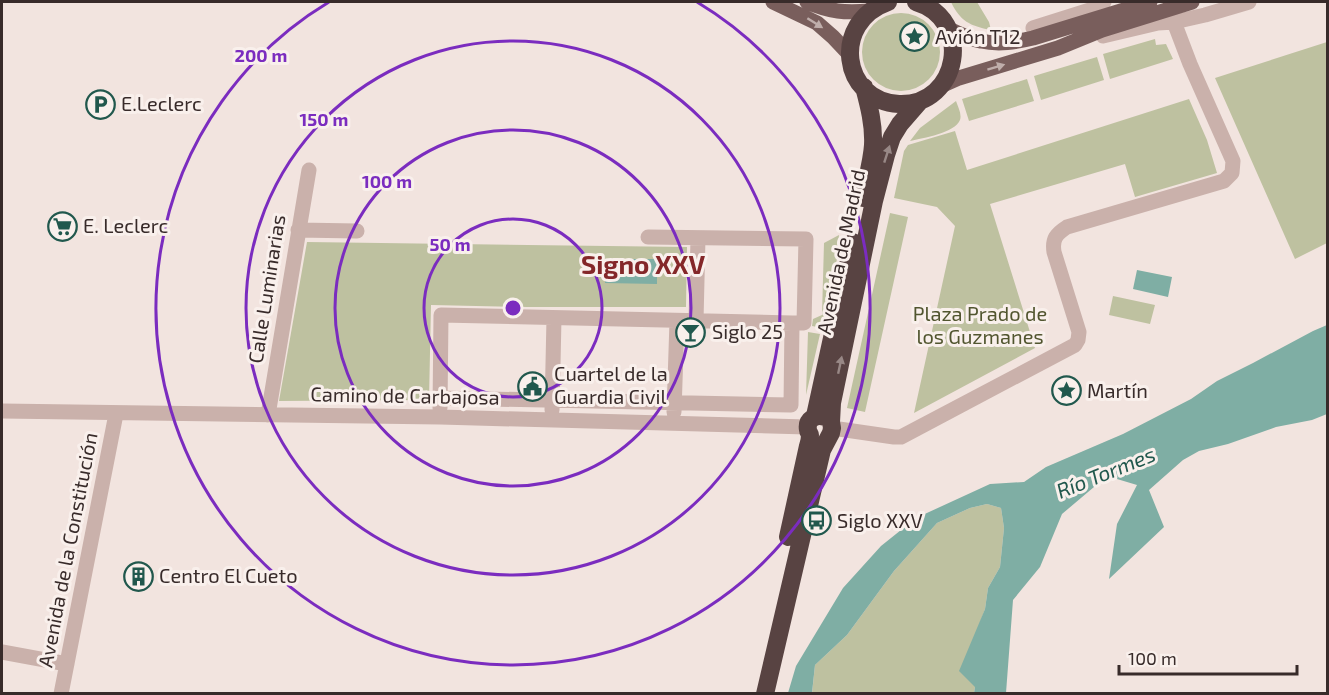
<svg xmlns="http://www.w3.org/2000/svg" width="1329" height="695" viewBox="0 0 1329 695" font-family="'Exo 2',sans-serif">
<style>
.green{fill:#bec1a0}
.water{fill:#7faea4}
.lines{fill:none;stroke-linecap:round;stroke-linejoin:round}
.minor{stroke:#cab1ab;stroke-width:15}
.major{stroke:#795e5c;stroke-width:15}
.highway{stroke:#584342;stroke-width:18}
.oneway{fill:#bfaeab}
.oneway2{fill:#988886}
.ring{fill:none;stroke:#7b2cbf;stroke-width:3}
.labels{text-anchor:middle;stroke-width:6;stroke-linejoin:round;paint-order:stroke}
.poi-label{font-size:20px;fill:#382b2a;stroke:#f9f0ec;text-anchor:start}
.street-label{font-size:20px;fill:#382b2a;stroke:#f9f0ec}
.park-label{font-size:20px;fill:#51552f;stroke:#f9f0ec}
.water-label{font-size:21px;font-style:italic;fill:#21584d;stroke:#f9f0ec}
.district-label{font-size:26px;font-weight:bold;fill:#842729;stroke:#f9f0ec}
.centre{fill:#7b2cbf;stroke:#f9f0ec;stroke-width:3}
.ring-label{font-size:18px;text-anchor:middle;font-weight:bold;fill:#7b2cbf;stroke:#f9f0ec;stroke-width:6;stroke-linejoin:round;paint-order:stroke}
</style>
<rect width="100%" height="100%" fill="#f2e4df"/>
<path class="green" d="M951 2H977L989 22 991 30C970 26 960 21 951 2Z
M862 52a39 39 0 1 1 78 0a39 39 0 1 1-78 0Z
M1155 39 1156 45 1166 44 1173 59 1110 79 1103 54Z
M1327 42V243L1295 259 1215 78Z
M1097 57 1104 80 1041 100 1034 76Z
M1027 79 1034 101 969 121 962 99Z
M1189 99 1207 140 1217 173 1135 197 1125 164 990 204 1035 348 914 413 955 226 937 207 894 198 904 151 908 145 955 131 967 170Z
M956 101C958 107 962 114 960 120 955 133 923 138 910 141L920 128Z
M890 213 908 217 865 412 847 408Z
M839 235 837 259 822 328 812 326 813 319 822 315 824 243Z
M307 242 687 247 686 307H527L431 305 429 400 279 401Z
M1113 296 1155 305 1150 324 1109 315Z
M808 332 820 334 806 395Z
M987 504 1001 508 1004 528 1000 567 988 588 985 609 975 636V687L974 693 812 694 815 665 847 635 894 571 937 523 970 508Z"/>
<path class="water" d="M606 259H657V284L605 283Z
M1137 270 1172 277 1168 297 1133 289Z
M1327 325V414L1312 420 1276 427 1228 444 1199 451 1183 460 1149 490 1164 527 1109 579 1117 524 1137 485 1107 476 1062 514 1040 567 1013 600 1006 693H974L975 687 959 671 985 609 988 588 1000 567 1004 528 1001 508 987 504 970 508 937 523 894 571 847 635 815 665 812 693H788L796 666 843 588 881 546 916 518 990 484 1024 482 1046 467 1123 434 1191 399 1217 381 1253 363 1313 331Z"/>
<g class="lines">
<path class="minor" d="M1033 28 1090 10 1104 2
M1103 36 1158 23 1174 22 1205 15 1249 2
M298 230 357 231
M696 321 698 238
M440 398 791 405 792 323H804L806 239 648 237
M440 408 441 315 792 323
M552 410 554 318
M2 411 440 417 807 427
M674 412 677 321
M268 415 309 170
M832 428 894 437H901L1075 345 1078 340 1079 332 1054 252C1052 239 1056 234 1067 227L1224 181 1232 173 1233 161 1190 64 1174 22
M2 652 67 664
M61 694 116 414"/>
<path class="major" d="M773 2 817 23 833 37 850 55
M807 2C831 12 844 13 870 11
M949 29C959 34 970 39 981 41 999 45 1016 42 1033 38L1150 2
M941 86 959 78 1058 48 1102 30 1192 2"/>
<path class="highway" d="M888 2C831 22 841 101 899 104 960 106 974 19 916 2
M863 198C866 181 872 162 873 145 874 125 869 106 864 87
M815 416 853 242
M788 537 808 446C809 443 810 439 810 435 810 434 808 432 808 430 806 419 816 414 825 417
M765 694 822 450 831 433 832 428 831 422 832 403 874 201 886 155 892 137 900 124 920 101"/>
</g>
<defs><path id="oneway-solid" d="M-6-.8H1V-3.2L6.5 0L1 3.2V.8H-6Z" transform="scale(1.5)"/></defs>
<g class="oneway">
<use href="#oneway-solid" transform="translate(815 23) rotate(32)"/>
<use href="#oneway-solid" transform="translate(996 67) rotate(-17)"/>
</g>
<g class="oneway2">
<use href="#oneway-solid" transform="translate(887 154) rotate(-72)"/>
<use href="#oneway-solid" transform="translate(840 365) rotate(-78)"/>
</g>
<g class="ring">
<circle cx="513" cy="308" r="89"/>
<circle cx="513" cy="308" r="178"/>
<circle cx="513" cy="308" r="267"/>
<path d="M697 2A357 357 0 1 1 329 2"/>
</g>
<defs>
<symbol id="sight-ring" viewBox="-11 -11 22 22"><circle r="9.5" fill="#f9f0ec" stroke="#21584d" stroke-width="1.5"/><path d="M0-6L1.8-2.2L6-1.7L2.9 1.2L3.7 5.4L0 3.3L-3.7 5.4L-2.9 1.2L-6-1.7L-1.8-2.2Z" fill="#21584d"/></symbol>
<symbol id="parking-ring" viewBox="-11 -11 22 22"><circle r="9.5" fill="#f9f0ec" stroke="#21584d" stroke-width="1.5"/><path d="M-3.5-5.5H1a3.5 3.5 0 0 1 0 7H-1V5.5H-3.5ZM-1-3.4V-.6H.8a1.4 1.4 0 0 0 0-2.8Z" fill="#21584d"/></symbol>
<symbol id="supermarket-ring" viewBox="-11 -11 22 22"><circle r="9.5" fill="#f9f0ec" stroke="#21584d" stroke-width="1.5"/><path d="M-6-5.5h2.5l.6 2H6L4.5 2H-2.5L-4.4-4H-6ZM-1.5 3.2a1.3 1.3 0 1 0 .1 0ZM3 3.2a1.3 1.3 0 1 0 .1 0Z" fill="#21584d"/></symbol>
<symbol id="bar-ring" viewBox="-11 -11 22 22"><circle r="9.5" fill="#f9f0ec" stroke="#21584d" stroke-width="1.5"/><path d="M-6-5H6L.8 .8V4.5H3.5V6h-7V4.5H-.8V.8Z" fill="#21584d"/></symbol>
<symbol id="civic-ring" viewBox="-11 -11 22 22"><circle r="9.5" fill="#f9f0ec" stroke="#21584d" stroke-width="1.5"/><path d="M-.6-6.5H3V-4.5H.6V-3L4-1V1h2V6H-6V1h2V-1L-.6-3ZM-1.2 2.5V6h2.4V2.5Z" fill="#21584d"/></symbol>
<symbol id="bus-ring" viewBox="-11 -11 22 22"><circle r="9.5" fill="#f9f0ec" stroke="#21584d" stroke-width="1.5"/><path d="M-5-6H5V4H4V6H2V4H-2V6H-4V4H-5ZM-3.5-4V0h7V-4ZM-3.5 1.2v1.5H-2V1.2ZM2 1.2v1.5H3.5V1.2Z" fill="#21584d"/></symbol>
<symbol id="building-ring" viewBox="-11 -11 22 22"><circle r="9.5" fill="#f9f0ec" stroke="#21584d" stroke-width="1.5"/><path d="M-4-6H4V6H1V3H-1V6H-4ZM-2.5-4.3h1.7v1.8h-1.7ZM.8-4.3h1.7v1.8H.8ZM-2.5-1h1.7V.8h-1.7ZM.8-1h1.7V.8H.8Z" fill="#21584d"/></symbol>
</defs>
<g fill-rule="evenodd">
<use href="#sight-ring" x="898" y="20" width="33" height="33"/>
<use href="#parking-ring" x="84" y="88" width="33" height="33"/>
<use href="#supermarket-ring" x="46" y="210" width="33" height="33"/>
<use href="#bar-ring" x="674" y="316" width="33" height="33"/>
<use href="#civic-ring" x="516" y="370" width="33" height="33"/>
<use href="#sight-ring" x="1050" y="374" width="33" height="33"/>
<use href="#bus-ring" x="800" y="504" width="33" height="33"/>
<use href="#building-ring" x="122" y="560" width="33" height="33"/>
</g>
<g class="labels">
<g class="poi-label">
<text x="935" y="44">Avión T12</text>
<text x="121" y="111">E.Leclerc</text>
<text x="83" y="233">E. Leclerc</text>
<text x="712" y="339">Siglo 25</text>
<text x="554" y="381">Cuartel de la<tspan x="554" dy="23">Guardia Civil</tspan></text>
<text x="1087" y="398">Martín</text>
<text x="837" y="528">Siglo XXV</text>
<text x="159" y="583">Centro El Cueto</text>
</g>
<g class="street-label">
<text transform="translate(841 252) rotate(-78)" y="7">Avenida de Madrid</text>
<text transform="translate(267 289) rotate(-81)" y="7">Calle Luminarias</text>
<text transform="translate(405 396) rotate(1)" y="7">Camino de Carbajosa</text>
<text transform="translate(68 550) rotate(-79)" y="7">Avenida de la Constitución</text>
</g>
<g class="park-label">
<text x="980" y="321">Plaza Prado de<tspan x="980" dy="23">los Guzmanes</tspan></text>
</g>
<g class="water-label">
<text transform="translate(1106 473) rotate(-22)" y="7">Río Tormes</text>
</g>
<g class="district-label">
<text x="643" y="274">Signo XXV</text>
</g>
</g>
<circle cx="513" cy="308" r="9" class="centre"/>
<g class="ring-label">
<text x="261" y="62">200 m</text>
<text x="324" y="126">150 m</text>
<text x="387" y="188">100 m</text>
<text x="450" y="251">50 m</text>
</g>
<rect width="1329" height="695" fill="none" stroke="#382b2a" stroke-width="6"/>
<path d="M1119 665v9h178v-9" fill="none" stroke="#382b2a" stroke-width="3"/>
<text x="1128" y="665" font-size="18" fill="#382b2a" stroke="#f9f0ec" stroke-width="4.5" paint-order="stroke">100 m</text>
</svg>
